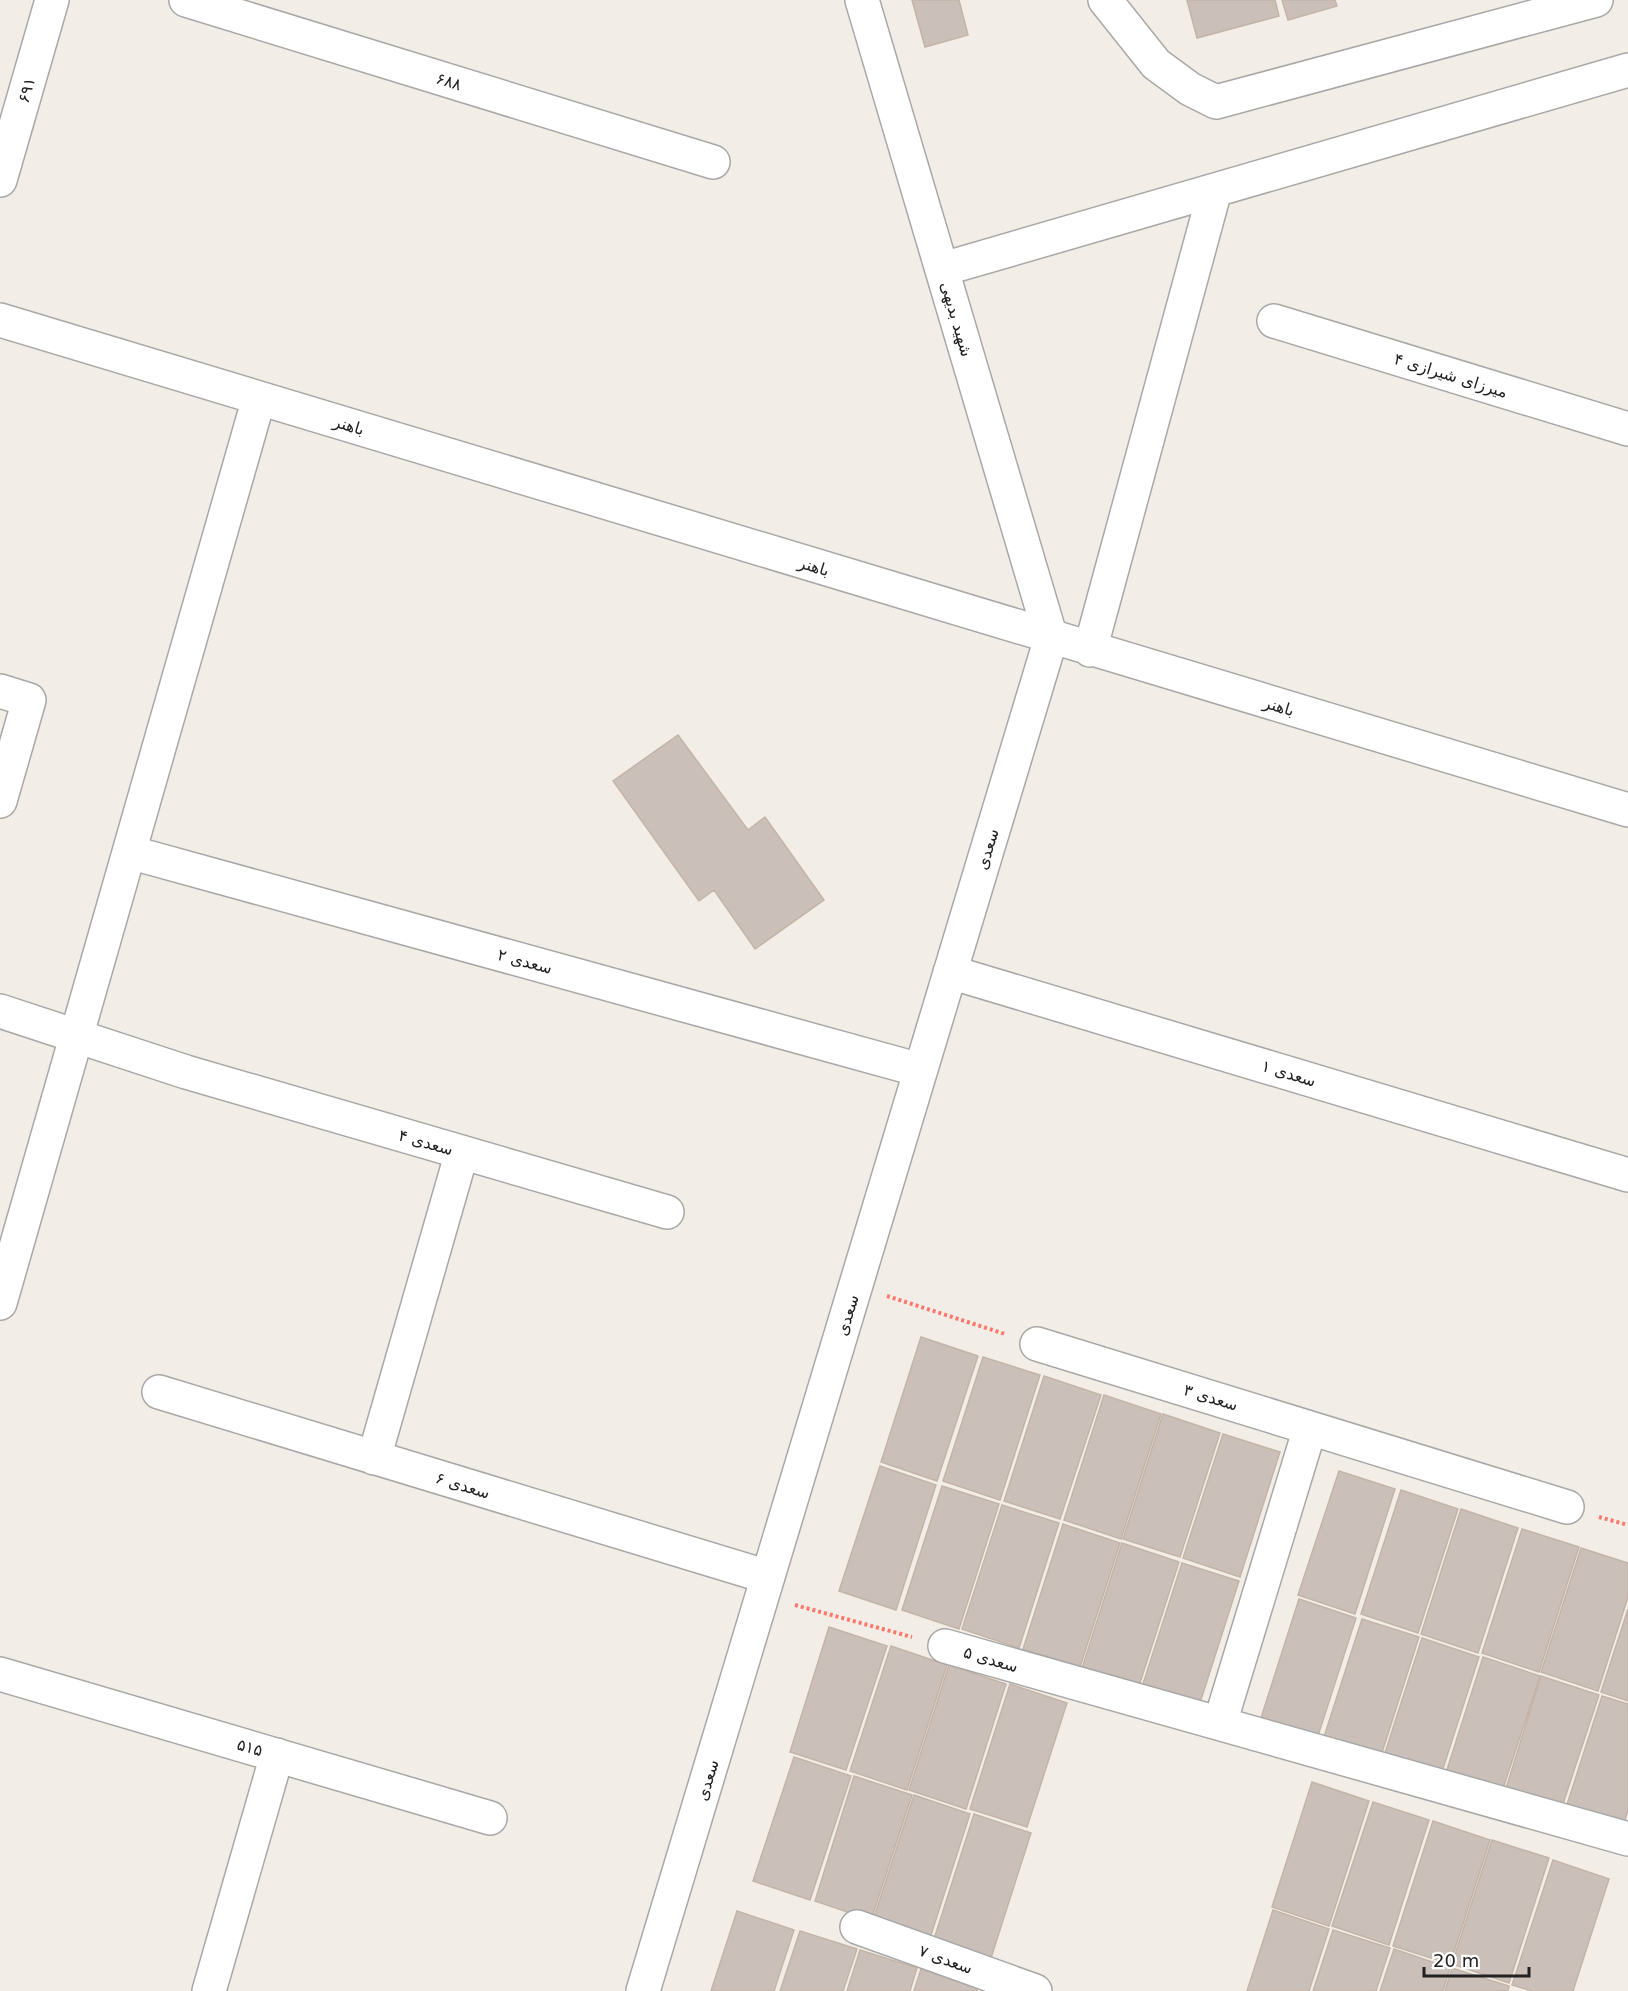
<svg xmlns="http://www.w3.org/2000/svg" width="1628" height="1991" viewBox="0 0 1628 1991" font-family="'DejaVu Sans',Vazirmatn,sans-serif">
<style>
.building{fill:#cac0b9;stroke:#c4b4a8;stroke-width:1.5}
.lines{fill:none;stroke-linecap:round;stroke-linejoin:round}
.minor-casing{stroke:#a8a8a8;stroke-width:36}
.path{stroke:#ff776a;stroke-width:4;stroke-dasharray:3 3;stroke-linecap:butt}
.minor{stroke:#fff;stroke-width:33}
.labels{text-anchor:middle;stroke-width:6;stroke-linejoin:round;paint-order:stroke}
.street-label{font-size:16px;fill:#212121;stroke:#fff}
</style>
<rect width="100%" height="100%" fill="#f2eee7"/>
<path class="building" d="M912 0H959L968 35 925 47Z
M1187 0H1275L1279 16 1197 38Z
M1282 0H1335L1337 6 1288 20Z
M678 735 748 830 765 817 824 900 755 949 714 890 699 901 613 781Z
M921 1337 978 1356 937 1481 881 1462Z
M983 1357 1040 1375 1000 1500 943 1481Z
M1044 1376 1101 1395 1060 1519 1004 1501Z
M1104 1395 1161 1414 1121 1539 1064 1520Z
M1163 1414 1220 1433 1180 1557 1123 1539Z
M1223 1434 1280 1452 1240 1577 1183 1558Z
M880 1466 936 1485 896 1610 839 1591Z
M1339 1471 1395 1489 1355 1614 1298 1595Z
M942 1486 999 1504 959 1629 902 1610Z
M1401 1490 1458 1509 1418 1633 1361 1614Z
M1002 1505 1059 1523 1019 1648 962 1629Z
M1461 1509 1518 1528 1478 1653 1421 1634Z
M1063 1524 1120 1543 1080 1667 1023 1649Z
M1522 1529 1579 1547 1539 1672 1482 1653Z
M1122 1543 1179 1562 1139 1686 1082 1668Z
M1581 1548 1628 1563V1597L1598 1691 1541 1672Z
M1182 1563 1239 1581 1199 1706 1142 1687Z
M1299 1599 1356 1618 1316 1742 1259 1724Z
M1628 1609V1701L1601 1692Z
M1362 1619 1419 1637 1379 1762 1322 1743Z
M829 1627 887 1646 846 1770 790 1752Z
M1422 1638 1479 1657 1439 1781 1382 1762Z
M891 1646 947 1665 907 1790 850 1771Z
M1483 1657 1540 1676 1499 1801 1443 1782Z
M949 1665 1006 1684 966 1809 909 1790Z
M1541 1676 1599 1695 1558 1819 1502 1801Z
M1010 1684 1067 1703 1027 1827 970 1809Z
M1602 1696 1628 1704V1810L1619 1839 1562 1820Z
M794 1757 851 1776 810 1900 753 1881Z
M854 1776 912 1795 871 1920 815 1901Z
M1312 1782 1369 1801 1329 1926 1272 1907Z
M914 1795 970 1814 930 1938 873 1920Z
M1373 1802 1429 1820 1389 1945 1332 1926Z
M974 1814 1031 1833 991 1958 934 1939Z
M1433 1821 1490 1840 1450 1964 1393 1946Z
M1492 1840 1549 1858 1509 1983 1452 1964Z
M1553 1860 1609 1879 1573 1991H1532L1512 1985Z
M1273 1910 1329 1929 1309 1991H1247Z
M737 1911 794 1930 774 1991H711Z
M1333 1930 1390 1948 1376 1991H1313Z
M800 1931 857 1949 843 1991H780Z
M1394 1949 1450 1968 1443 1991H1380Z
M860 1950 917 1968 910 1991H847Z
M1452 1968 1509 1986 1508 1991H1445Z
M921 1969 978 1988 977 1991H914Z"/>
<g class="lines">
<defs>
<path id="minor" d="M186 0 713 162
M1105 0 1156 64 1190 89 1216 102 1596 0
M0 180 52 0
M943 269 1628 70
M0 320 1628 810
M1274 321 1628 429
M1090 650 1215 190
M0 691 29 700 0 801
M129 852 920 1070
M950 972 1628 1175
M0 1011 186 1072 667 1212
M0 1303 259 398
M1037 1344 1567 1507
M159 1392 768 1577
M374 1458 462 1152
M945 1646 1628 1839
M0 1674 490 1818
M1220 1723 1310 1428
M857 1927 1035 1991
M209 1991 277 1755
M643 1991 1051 638 862 0"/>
</defs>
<use href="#minor" class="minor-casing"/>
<path class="path" d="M887 1296 1005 1334
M1599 1517 1628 1525
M795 1605 912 1637"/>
<use href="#minor" class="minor"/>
</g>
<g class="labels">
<g class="street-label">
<text transform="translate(449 81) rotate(17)" y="6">۶۸۸</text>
<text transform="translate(26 90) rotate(-74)" y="6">۶۹۱</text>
<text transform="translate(957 319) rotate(74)" y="6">شهید بدیهی</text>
<text transform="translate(1451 375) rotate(17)" y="6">میرزای شیرازی ۴</text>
<text transform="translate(349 425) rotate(17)" y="6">باهنر</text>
<text transform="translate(814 566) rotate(17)" y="6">باهنر</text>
<text transform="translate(1279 706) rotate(17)" y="6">باهنر</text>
<text transform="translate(987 849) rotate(-73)" y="6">سعدی</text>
<text transform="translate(525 961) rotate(15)" y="6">سعدی ۲</text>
<text transform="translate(1289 1073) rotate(17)" y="6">سعدی ۱</text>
<text transform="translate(426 1142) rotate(16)" y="6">سعدی ۴</text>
<text transform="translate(847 1315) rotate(-73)" y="6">سعدی</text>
<text transform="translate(1211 1397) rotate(17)" y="6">سعدی ۳</text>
<text transform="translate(463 1485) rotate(17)" y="6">سعدی ۶</text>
<text transform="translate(991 1659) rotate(16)" y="6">سعدی ۵</text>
<text transform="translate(250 1747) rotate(16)" y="6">۵۱۵</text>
<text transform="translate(707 1780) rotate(-73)" y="6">سعدی</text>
<text transform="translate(946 1959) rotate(20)" y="6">سعدی ۷</text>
</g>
</g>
<path d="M1424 1967v9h105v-9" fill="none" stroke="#212121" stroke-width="3"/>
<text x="1433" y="1967" font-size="18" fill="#212121" stroke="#ffffff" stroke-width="4.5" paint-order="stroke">20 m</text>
</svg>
